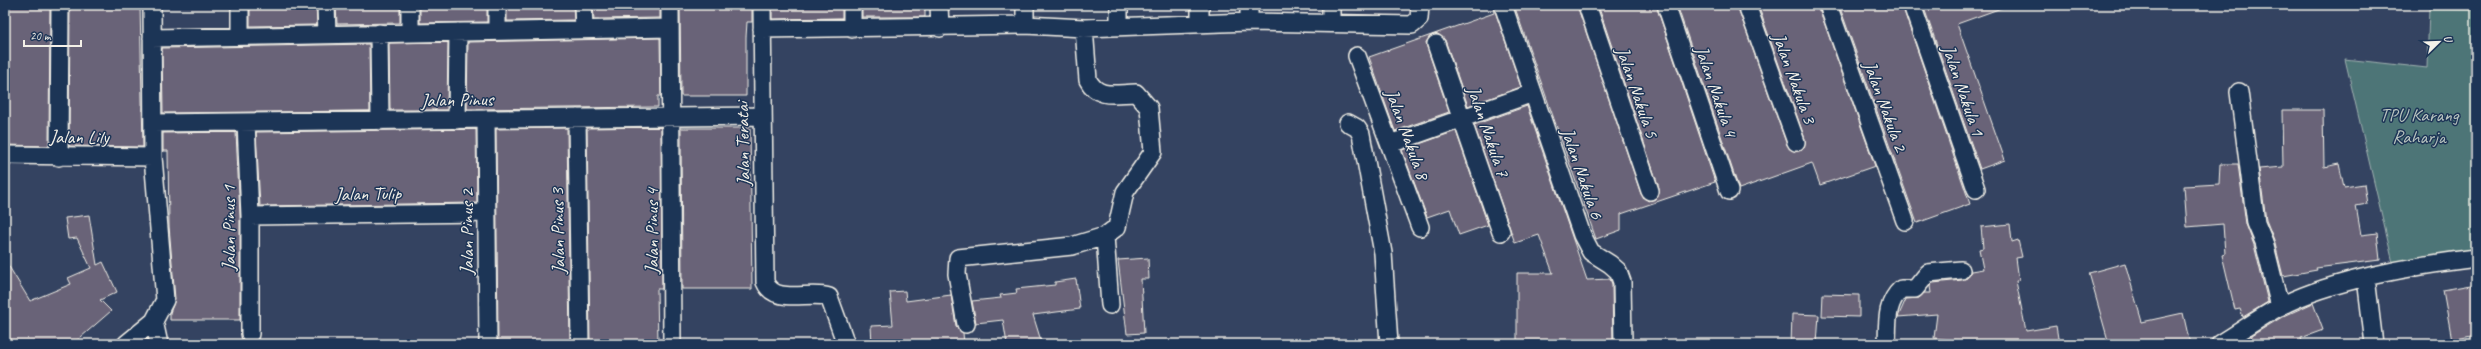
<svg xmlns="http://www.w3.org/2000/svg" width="2481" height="349" viewBox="0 0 2481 349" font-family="Caveat,sans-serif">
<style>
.green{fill:#4d7477;stroke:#a0b2b0}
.building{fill:#696478;stroke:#f4f1e8}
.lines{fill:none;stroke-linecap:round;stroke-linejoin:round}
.street-casing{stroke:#f4f1e8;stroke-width:20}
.street{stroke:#1d3557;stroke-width:17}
.labels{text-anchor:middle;stroke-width:3;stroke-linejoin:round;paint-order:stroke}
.street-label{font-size:19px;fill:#f4f1e8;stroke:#1d3557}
.park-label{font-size:19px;fill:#bac5c0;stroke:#1d3557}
</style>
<rect width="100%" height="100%" fill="#344361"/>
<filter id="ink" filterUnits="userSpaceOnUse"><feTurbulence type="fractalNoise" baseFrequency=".025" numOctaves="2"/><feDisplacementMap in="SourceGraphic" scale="8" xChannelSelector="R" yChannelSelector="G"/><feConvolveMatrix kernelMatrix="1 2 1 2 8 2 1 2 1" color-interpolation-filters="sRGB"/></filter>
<g filter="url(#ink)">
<path class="green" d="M2429 9 2476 10V250L2394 267 2345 59 2427 68Z"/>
<path class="building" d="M5 5H50L49 146 5 145Z
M70 5H140L143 147 69 146Z
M250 5H316L317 25 250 26Z
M336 5H400V23L337 24Z
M420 5H487V22L420 23Z
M507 5H573L574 20 507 21Z
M593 5H660V18L594 19Z
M680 5H752V22H747L746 37V96H681Z
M772 5H842V18L772 19Z
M862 5H925V17H862Z
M1493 5 1521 87 1468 106 1445 40 1438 34 1432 35 1426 42 1427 47 1449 112 1395 131 1369 57 1494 13Z
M1514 5H1577L1641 194 1648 201 1658 197 1659 188 1598 5H1656L1715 182 1621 214V230L1596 239Z
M1677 5H1737L1787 145 1795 152 1804 148 1805 139 1758 5H1818L1875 166 1820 185 1812 163 1739 189Z
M1839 5H1902L1970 204 1917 223Z
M1923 5H2003L2004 7 1957 24 2005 160 1980 169Z
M660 38 661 96H658V107L467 109 468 42Z
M448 42 447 110H390L389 43Z
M369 44 370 111 163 113 162 48Z
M1527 106 1587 280 1610 279 1612 284 1613 344H1517V273H1553L1539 235 1515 243 1474 125Z
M2282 110H2323L2324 167 2339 164 2344 187 2364 184 2367 204 2356 206 2361 235 2377 233 2380 260 2316 268 2317 270 2283 276 2274 240 2266 220 2259 169 2283 167Z
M658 127 661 128 662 289H657L658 344H590L587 128Z
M567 128 570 344H498L496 129Z
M681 128H750L752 289H682Z
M476 129 477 203 260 206 256 132Z
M1456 131 1488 225 1459 235 1450 209 1427 217 1402 150Z
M236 132 240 216V320H170V313L175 299 169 226 168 151H163V133Z
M2220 164H2238L2246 224 2254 245 2268 302 2243 317 2240 309 2235 310 2222 255 2225 254 2223 224 2187 227 2184 186 2219 184Z
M89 215 97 265 103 262 117 292 100 300 111 311 73 344H5V260L30 301 71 284 68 278 91 268 77 238 68 239 65 218Z
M2010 224 2012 242 2018 240 2022 257 2016 258 2019 280 2016 281 2026 331 2056 326 2059 344H1961V341L1934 338 1937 314 1898 317 1906 299 1919 298 1924 293H1931L1930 286 1933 283 1962 280 1967 278 1971 271 1983 269 1979 249 1983 248 1981 227Z
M1148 258 1149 279H1141L1144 333 1127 334 1118 260Z
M2125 263 2142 322 2183 313 2190 344H2109L2089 273Z
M1076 279 1080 309 1033 315 1042 344H1007L1003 320 976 323 972 301 1001 298 1000 295 1017 293 1016 289 1055 285V282Z
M2476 284V335L2452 340 2443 290Z
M905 291 906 301 951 295 956 326 963 333 964 344H872L871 326 893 325 890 292Z
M1823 294 1859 295V317L1822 316Z
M2313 303 2323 330 2301 338 2303 344H2254L2251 336 2282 317Z
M1792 314 1819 315 1817 344H1791Z"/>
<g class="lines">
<defs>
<path id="street" d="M326 5 327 34
M410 5V33
M497 5V31
M583 5 584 30
M670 5 672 344
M762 5 765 282C775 306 810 290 829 297L846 344
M852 5V29
M939 5 940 28
M1025 5V25
M1119 5V25
M1200 5V23
M1249 5V22
M1331 5V22
M1503 5 1582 235 1591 252 1610 264 1618 271 1622 282 1623 344
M1587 5 1650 191
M1666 5 1729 191
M1747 5 1796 142
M1828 5 1905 221
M1912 5 1976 189
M762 29 1025 25 1084 28 1249 22 1412 25 1419 19 1420 5
M379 33 380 121
M240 36V5
M152 38 670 28
M1436 44 1501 232
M1357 56 1420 227
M2239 92 2256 223 2264 242 2280 307
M577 118 580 344
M486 119 488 344
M457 120 458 32
M246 122 250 216V334
M153 123 762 116
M1348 123 1357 128 1361 134 1383 253 1389 344
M1390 144 1533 93
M5 155 153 157
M59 157 60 5
M250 216 487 213
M1105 236 1110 305
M2366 278 2374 344
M154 321 159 344
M966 324 957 274 958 258 1072 246 1105 236 1117 227 1125 192 1153 152 1149 108 1136 93C1117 93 1098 100 1088 80L1084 28
M126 344 154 321 165 300 153 157 152 5
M1887 344C1888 324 1885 304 1901 289H1915L1928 273 1961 270
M2220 344C2240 332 2259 318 2279 307 2330 280 2418 265 2476 258"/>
</defs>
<use href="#street" class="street-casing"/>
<use href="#street" class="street"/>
</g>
</g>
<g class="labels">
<g class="street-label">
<text transform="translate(1795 78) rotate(70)" y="7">Jalan Nakula 3</text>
<text transform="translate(1964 90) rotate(71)" y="7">Jalan Nakula 1</text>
<text transform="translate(1717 91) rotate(71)" y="7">Jalan Nakula 4</text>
<text transform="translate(1638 92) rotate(71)" y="7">Jalan Nakula 5</text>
<text transform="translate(457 99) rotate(-1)" y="7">Jalan Pinus</text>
<text transform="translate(1886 106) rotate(70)" y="7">Jalan Nakula 2</text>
<text transform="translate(1489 131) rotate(71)" y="7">Jalan Nakula 7</text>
<text transform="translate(1408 134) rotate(70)" y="7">Jalan Nakula 8</text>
<text x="79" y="143">Jalan Lily</text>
<text transform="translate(742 144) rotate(-91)" y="7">Jalan Teratai</text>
<text transform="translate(1583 173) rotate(71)" y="7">Jalan Nakula 6</text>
<text transform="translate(368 193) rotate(-1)" y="7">Jalan Tulip</text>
<text transform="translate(228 228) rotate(-90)" y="7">Jalan Pinus 1</text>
<text transform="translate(557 231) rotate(-91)" y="7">Jalan Pinus 3</text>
<text transform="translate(651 231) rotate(-90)" y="7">Jalan Pinus 4</text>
<text transform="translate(466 232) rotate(-90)" y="7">Jalan Pinus 2</text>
</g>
<g class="park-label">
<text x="2419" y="121">TPU Karang<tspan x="2419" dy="22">Raharja</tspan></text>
</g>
</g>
<rect width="2481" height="349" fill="none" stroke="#1d3557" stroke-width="20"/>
<rect x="10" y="10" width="2461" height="329" fill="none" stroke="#f4f1e8" stroke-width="1.5" filter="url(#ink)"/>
<g transform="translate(2439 42) rotate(67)" stroke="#1d3557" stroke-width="3" paint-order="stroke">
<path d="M0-3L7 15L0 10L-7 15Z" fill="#f4f1e8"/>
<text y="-6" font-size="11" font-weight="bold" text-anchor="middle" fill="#f4f1e8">U</text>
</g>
<path d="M24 40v6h57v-6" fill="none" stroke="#f4f1e8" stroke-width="2"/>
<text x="30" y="40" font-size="12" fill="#f4f1e8" stroke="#1d3557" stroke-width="3" paint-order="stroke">20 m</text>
</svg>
